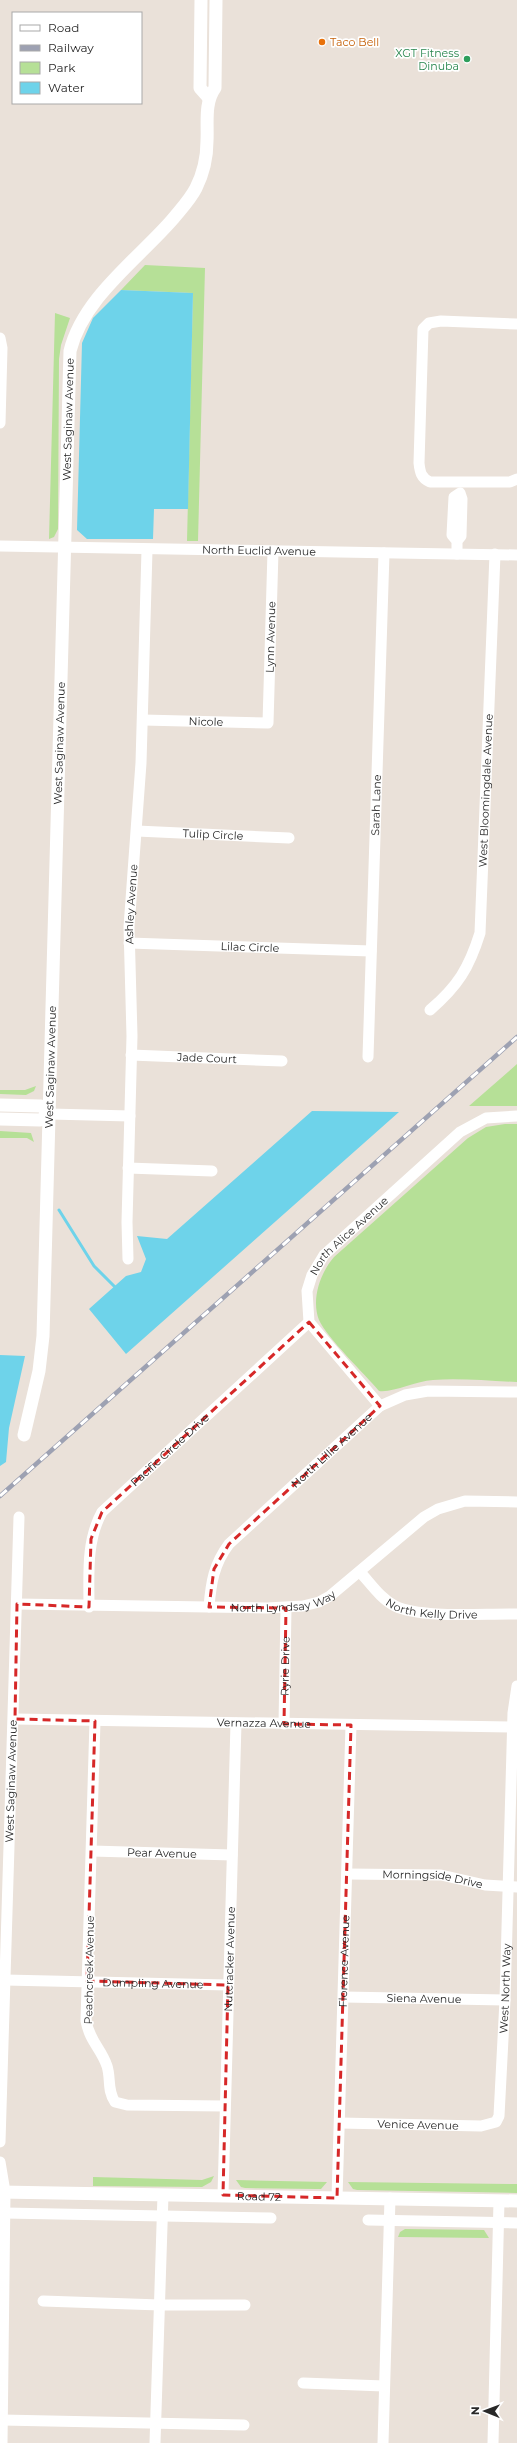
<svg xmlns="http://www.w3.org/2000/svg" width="517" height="2443" viewBox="0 0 517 2443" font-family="Montserrat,sans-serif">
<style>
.green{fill:#b6e097}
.water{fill:#6ed3ea}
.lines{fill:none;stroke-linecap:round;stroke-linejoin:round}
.stream{stroke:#6ed3ea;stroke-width:3}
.minor{stroke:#fff;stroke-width:11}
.tertiary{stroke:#fff;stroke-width:13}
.rail-casing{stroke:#9da1b2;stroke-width:4.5}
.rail{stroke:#fff;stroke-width:3;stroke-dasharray:9;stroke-linecap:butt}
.marked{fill:none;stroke:#d62828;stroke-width:3;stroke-dasharray:8 5;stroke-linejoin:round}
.food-dot{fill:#e8710a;stroke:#fff;stroke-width:1.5}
.leisure-dot{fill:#2e9e5b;stroke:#fff;stroke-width:1.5}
.labels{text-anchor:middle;stroke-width:3.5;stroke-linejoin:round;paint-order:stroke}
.food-label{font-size:11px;fill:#c56008;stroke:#fff;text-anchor:start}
.leisure-label{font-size:11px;fill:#27864d;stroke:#fff;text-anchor:end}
.street-label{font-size:11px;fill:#282828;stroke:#fff}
</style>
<rect width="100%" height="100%" fill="#eae1d9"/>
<path class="green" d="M145 265 205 268 198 541H187L193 293 121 290Z
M55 313 70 318 61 345 59 359 58 529 54 537 49 539Z
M517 1064V1106H469Z
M36 1086 34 1091 26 1095 0 1094V1090H25Z
M505 1124H517V1382C489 1381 460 1378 433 1380 415 1381 393 1393 379 1391 365 1374 327 1338 319 1320 311 1300 320 1273 334 1257L468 1138 486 1127Z
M0 1131 31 1133 34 1142 27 1138H0Z
M214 2176 211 2182 202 2187 93 2186V2177L202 2180Z
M236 2180 327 2182 321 2189H317L245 2188 241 2187Z
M348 2182 517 2184V2193L357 2190 353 2189Z
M405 2229 484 2230 489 2238 398 2237 400 2232Z"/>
<path class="water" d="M121 290 193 293 188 509H154L153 539H87L77 530 82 343 93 318Z
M312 1111 399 1112 126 1354 89 1309 126 1276 141 1272 146 1259 137 1236 167 1239Z
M0 1355 25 1356 9 1428 6 1462 0 1466Z"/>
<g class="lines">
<path class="stream" d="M59 1210 94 1266 116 1288"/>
<g class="minor">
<path d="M517 324 441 321 429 323 423 329 419 463C420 472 421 478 430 482H510L517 479"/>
<path d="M0 338 2 348 0 423"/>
<path id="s1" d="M0 546 517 555"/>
<path d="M457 554V541L452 535 454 497 460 493 462 499 461 536 457 541"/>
<path id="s2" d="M143 720 268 723 273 551"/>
<path id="s3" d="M137 831 289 838"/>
<path id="s4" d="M129 943 371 951"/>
<path id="s5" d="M430 1010C458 986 469 968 480 933L495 554"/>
<path id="s6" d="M131 1055 282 1061"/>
<path id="s7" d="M368 1057 384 553"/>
<path d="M50 1114 130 1116"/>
<path d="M128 1168 212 1171"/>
<path id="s8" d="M128 1259 127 1222 132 1036 129 927 141 763 147 550"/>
<path id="s9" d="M380 1406 309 1322 307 1291 312 1275 324 1255 460 1132 486 1118 517 1116"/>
<path id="s10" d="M360 1572C371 1584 381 1599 395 1606 422 1619 486 1613 517 1614"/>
<path id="s11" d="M17 1604 267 1608 303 1606 319 1602 330 1596 424 1517 438 1509 465 1501 517 1502"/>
<path id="s12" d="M89 1607C89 1575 86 1541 102 1512L309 1322"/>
<path id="s13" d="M209 1607C211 1582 214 1564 229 1544L380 1406 405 1395 428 1391 517 1392"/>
<path id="s14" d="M15 1719 512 1727"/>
<path d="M95 1721 86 2021C90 2042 101 2048 107 2066 111 2078 107 2091 115 2102L127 2105 224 2106"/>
<path id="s15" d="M284 1724 286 1608"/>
<path id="s16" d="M92 1851 232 1855"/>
<path id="s17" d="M348 1874 441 1875 485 1885 517 1887"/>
<path id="s18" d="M5 1980 228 1985"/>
<path id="s19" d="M344 1997 505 2000"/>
<path id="s20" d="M340 2123 481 2126 496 2122 499 2116 505 2000 513 1713 517 1686"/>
<path id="s21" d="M0 2142 19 1517"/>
<path d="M0 2162 5 2192 2 2443"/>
<path id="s22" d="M223 2195 236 1723"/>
<path id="s23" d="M337 2198 351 1725"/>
<path d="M5 2213 271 2218"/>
<path d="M368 2220 517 2223"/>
<path d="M43 2301 160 2305H245"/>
<path d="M303 2383 384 2386"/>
<path d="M2 2420 244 2425"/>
<path d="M155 2443 163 2195"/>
<path d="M383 2443 390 2198"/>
<path d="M493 2443 499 2201"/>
</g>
<g class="tertiary">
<path d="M201 0 200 88 208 97"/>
<path d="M0 1105 41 1106 50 1114"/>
<path d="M0 1119 40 1120 50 1114"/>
<path id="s24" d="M24 1435 39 1371 43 1336 70 351C83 298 137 260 172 220 180 210 190 200 196 188 203 174 207 157 207 141 208 124 204 103 215 88L216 0"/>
<path id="s25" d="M0 2192 517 2201"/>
</g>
<defs>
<path id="rail" d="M0 1496 517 1037"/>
</defs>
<use href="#rail" class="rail-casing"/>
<use href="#rail" class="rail"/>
</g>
<path class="marked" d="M309 1322 380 1406 229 1544 214 1569 209 1607 286 1608 284 1724 351 1725 337 2198 223 2195 228 1985 87 1981 95 1721 15 1719 17 1604 89 1607 91 1539 102 1512Z"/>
<circle class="food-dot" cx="322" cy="42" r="4"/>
<circle class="leisure-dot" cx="467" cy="59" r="4"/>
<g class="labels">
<g class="food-label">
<text x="330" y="46">Taco Bell</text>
</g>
<g class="leisure-label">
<text x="459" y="57">XGT Fitness<tspan x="459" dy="13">Dinuba</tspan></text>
</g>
<g class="street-label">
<text dy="4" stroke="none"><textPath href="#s24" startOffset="1018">West Saginaw Avenue</textPath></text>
<text dy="4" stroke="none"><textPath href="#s1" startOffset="259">North Euclid Avenue</textPath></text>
<text dy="4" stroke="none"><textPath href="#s2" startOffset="211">Lynn Avenue</textPath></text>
<text dy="4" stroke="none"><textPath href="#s2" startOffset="63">Nicole</textPath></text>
<text dy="4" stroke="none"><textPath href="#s24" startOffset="694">West Saginaw Avenue</textPath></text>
<text dy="4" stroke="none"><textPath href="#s5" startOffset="236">West Bloomingdale Avenue</textPath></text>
<text dy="4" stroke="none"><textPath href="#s7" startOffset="252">Sarah Lane</textPath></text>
<text dy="4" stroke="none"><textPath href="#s3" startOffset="76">Tulip Circle</textPath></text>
<text dy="4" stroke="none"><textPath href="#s8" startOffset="355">Ashley Avenue</textPath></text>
<text dy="4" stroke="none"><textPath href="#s4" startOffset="121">Lilac Circle</textPath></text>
<text dy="4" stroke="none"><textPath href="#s6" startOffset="76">Jade Court</textPath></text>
<text dy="4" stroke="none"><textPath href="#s24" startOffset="370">West Saginaw Avenue</textPath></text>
<text dy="4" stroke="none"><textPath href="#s9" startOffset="212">North Alice Avenue</textPath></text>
<text dy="4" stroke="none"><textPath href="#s12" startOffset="189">Pacific Circle Drive</textPath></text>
<text dy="4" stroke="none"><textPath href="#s13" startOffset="206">North Lillie Avenue</textPath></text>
<text dy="4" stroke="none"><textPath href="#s11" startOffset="267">North Lyndsay Way</textPath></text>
<text dy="4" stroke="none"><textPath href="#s10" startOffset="86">North Kelly Drive</textPath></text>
<text dy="4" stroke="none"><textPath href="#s15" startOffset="58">Ryrie Drive</textPath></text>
<text dy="4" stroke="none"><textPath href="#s14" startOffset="249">Vernazza Avenue</textPath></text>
<text dy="4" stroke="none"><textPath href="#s21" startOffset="361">West Saginaw Avenue</textPath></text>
<text dy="4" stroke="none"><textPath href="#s16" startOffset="70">Pear Avenue</textPath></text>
<text dy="4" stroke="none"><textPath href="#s17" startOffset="85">Morningside Drive</textPath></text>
<text dy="4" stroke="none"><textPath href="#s22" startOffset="236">Nutcracker Avenue</textPath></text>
<text dy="4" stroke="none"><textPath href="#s23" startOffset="237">Florence Avenue</textPath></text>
<text transform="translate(89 1970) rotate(-89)" y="4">Peachcreek Avenue</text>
<text dy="4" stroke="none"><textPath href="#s18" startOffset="148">Dumpling Avenue</textPath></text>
<text dy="4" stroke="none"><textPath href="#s20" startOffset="291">West North Way</textPath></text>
<text dy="4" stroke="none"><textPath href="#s19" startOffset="80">Siena Avenue</textPath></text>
<text dy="4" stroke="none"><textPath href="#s20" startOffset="78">Venice Avenue</textPath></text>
<text dy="4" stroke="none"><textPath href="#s25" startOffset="259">Road 72</textPath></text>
</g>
</g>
<rect x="12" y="12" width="130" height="92" fill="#ffffff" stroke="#a9a9a9"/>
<rect x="20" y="25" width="20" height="6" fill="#ffffff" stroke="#a9a9a9"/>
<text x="48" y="32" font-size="12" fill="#282828">Road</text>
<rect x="20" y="45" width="20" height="6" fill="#9da1b2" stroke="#a9a9a9"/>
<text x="48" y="52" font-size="12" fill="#282828">Railway</text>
<rect x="20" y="62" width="20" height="12" fill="#b6e097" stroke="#a9a9a9"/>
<text x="48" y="72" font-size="12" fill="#282828">Park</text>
<rect x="20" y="82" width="20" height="12" fill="#6ed3ea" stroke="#a9a9a9"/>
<text x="48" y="92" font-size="12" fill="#282828">Water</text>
<g transform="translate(485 2411) rotate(271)" stroke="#ffffff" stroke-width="3" paint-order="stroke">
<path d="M0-3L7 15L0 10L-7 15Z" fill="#282828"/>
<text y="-6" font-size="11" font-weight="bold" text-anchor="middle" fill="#282828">N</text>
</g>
</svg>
